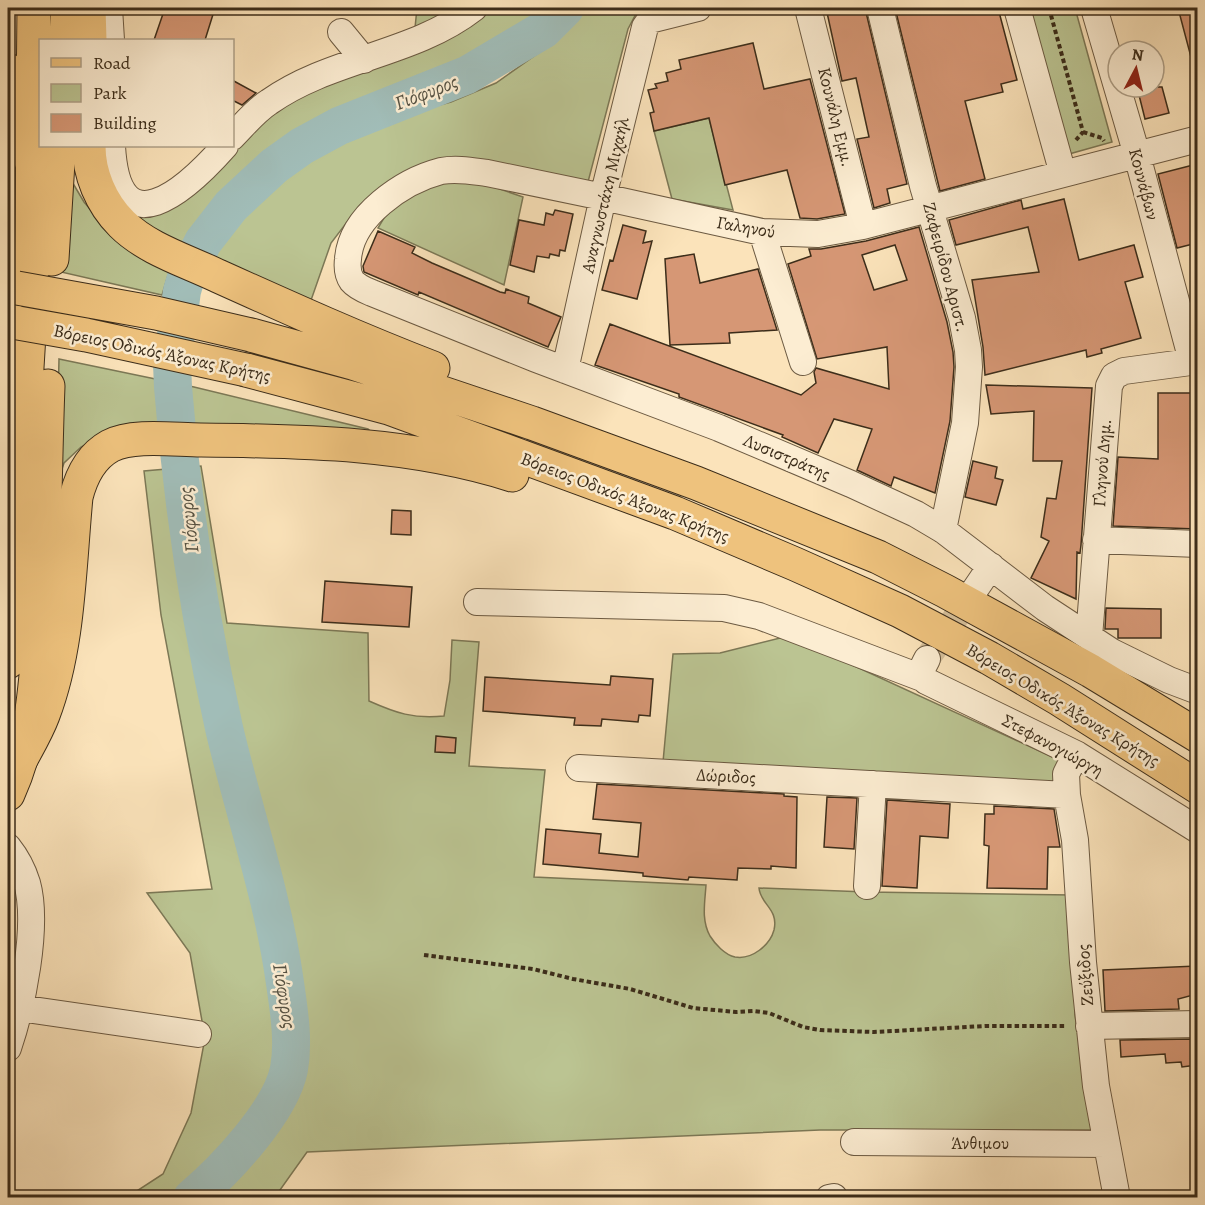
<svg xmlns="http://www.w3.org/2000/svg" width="1205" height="1205" viewBox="0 0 1205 1205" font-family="Alegreya,serif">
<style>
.green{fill:#bbc492;stroke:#7c7856;stroke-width:1.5}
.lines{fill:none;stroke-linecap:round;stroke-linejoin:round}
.river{stroke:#a1bdb8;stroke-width:38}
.building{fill:#d69775;stroke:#3c2d1a;stroke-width:1.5;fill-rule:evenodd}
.minor-tunnel{stroke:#d5bf9a;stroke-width:26;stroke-dasharray:26 13;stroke-linecap:butt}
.minor-casing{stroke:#6c5a42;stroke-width:28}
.major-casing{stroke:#3c2d1a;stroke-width:35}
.highway-casing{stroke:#3c2d1a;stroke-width:35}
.path{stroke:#3c2d1a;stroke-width:4;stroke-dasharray:4.5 3;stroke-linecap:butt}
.minor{stroke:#fcedd2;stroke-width:26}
.major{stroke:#eec27d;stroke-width:33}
.highway{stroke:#eec27d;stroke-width:33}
.highway-bridge-casing{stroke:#3c2d1a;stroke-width:35;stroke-linecap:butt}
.highway-bridge{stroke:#eec27d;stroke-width:33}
.labels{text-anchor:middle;stroke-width:5;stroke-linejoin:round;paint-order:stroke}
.street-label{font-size:18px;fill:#3c2d1a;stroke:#fcedd2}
.water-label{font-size:20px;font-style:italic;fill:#555142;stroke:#fcedd2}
</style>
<rect width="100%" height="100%" fill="#fbe3ba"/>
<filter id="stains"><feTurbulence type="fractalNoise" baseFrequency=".00333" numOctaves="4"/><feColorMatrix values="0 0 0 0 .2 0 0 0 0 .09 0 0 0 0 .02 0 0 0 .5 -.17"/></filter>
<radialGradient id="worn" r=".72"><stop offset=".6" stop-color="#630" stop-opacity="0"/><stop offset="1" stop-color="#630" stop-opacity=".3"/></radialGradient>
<path class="green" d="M417 8H460L415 28Z
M486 8H548L522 34 461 69 311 127 265 159 209 212 184 244 134 222 140 215 277 108Z
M579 8H639L628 29 588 182 528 172 386 184 360 205 331 243 309 306 209 258 234 220 288 168 331 142 398 116 451 102 496 83 561 37Z
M1029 8H1075L1112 142 1069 154Z
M8 91 16 136 18 267 8 265Z
M709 118 733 210 672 199 654 131Z
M71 180 84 202 108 230 170 269 162 295 61 272Z
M441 180 485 184 523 197 504 285 378 228 391 206Z
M59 359 194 387 368 429 371 432 104 434 81 447 64 463 56 487Z
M201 466 227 623 368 633 369 701C396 713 413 719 444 716L450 680 452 640 479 642 469 766 545 770 534 877 706 885C705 902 701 920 710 936 715 944 725 955 735 957 752 960 770 945 774 930 779 909 760 904 759 888L867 892 1072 895 1075 1015 1092 1130H820L307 1152 275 1197 126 1198 163 1174 191 1113 205 1038 190 953 147 893 212 889 161 615 144 471Z
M784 637 848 663 1061 761 1057 788 663 762 673 654 720 653Z"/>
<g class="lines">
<path class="river" d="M192 1198C225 1170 281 1111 289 1069 294 1041 289 1011 285 983 273 896 244 813 224 728 199 615 182 502 173 387L172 364 182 291 187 274 203 242 231 206 274 166 302 146 339 126 467 75 543 30 565 8"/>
</g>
<path class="building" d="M165 8H215L205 40H154Z
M826 8H865L907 184 887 189 890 203 874 208 857 139 869 137 856 78 842 81Z
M895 8H998L1017 80 1001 84 1003 92 965 101 985 179 940 191Z
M1178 8H1197V60L1192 61Z
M753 43 764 89 810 79 845 214 817 219 800 218 787 170 725 185 709 118 654 131 650 113 654 112 648 90 657 88 655 84 668 81 666 73 681 69 679 60Z
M232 80 256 93 242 105 232 100Z
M1137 87H1162L1169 113 1145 119Z
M1197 164V243L1177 248 1158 174Z
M1064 199 1079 260 1134 245 1143 277 1125 282 1141 338 1101 349 1102 353 1087 357 1086 350 985 375 983 347 972 280 1039 272 1028 227 956 245 949 220 1021 200 1023 209Z
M555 210 573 214 565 251 560 250 559 256 550 254 549 258 537 256 534 272 510 265 519 220 544 225 546 213 553 215Z
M623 225 646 231 643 243 652 241 637 299 602 290 610 260 613 261Z
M919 227 947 322 953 352 954 367 950 421 935 493 894 477 891 486 857 470 872 429 834 419 818 453 782 437 783 435 679 397V394L595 365 610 324 801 395 816 383 814 372 816 368 889 389 887 347 817 359 788 264 811 256 809 249H821L866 241ZM895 245 907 280 874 290 862 255Z
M378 231 415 247 412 253 432 263 500 292 505 293 506 289 529 297 528 303 561 317 548 347 419 292 418 295 364 272 363 266Z
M694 254 700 283 758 269 777 330 729 333 730 343 670 345 665 259Z
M986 385 1092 388 1081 545 1080 553 1077 552 1076 599 1031 578 1049 541 1041 537 1047 498 1056 499 1062 461H1033L1034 411 991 414Z
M1158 393H1194V464H1197V529L1113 526 1118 457 1158 459Z
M973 461 997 467 995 478 1003 480 996 505 965 497Z
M392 510 411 511V535L391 534Z
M325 581 412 587 409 627 322 622Z
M1106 608 1161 609V638H1118V629H1105Z
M611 676 653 679 650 716 639 715 638 722 602 719 601 726 574 725 575 718 483 711 485 677 610 685Z
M436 736 456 738 455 753 435 752Z
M597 784 784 794V796L797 797 796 868 771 866V869L738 868 737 880 689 877 688 880 643 876V873L543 864 546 829 601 834 599 853 638 857 641 823 593 819Z
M827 797 857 798 854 849 824 847Z
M887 800 950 804 948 838 920 836 917 888 882 886Z
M994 806 1054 809 1060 847H1048L1047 889 987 888 989 846 984 845 985 814H994Z
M1197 966V994L1178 999 1179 1009 1105 1011 1103 970Z
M1197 1039V1065L1182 1067 1181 1062 1166 1063 1165 1054 1121 1057 1120 1040Z"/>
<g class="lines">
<path class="minor-tunnel" d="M927 659 974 591"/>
<defs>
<path id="minor" d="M109 8 111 40
M808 8 863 226
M880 8 923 186 962 318 968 350 969 367 965 423 943 530
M1017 8 1063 174
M1094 8 1137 155 1192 361
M341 32 364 60
M232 137C244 125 255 111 269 102 331 58 414 55 474 8
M1198 139 863 226 818 234 762 232 603 197 487 173C472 171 457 168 441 171 403 181 351 216 348 259 347 267 347 274 352 281 357 287 365 290 372 293L536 359 719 428 851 484 916 514 943 530 1045 608 1112 652 1169 680 1198 691
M112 146C118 251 186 190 225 146
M762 232 803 362
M565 370 603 197 645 27 650 20 698 8
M1096 540 1198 544
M974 591 991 566
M477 602 724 608 759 616 922 678
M1089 637 1109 386 1114 376 1124 371 1198 361
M927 659C923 667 918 674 926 681L1076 754 1198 830
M1076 754 1066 774 1067 795 1075 840 1083 962 1096 1086 1117 1198
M579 768 1067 795
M8 847C16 857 23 870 27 883 39 926 22 1007 8 1048
M867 886 873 784
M8 1004 26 1009 198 1034
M1089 1026 1198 1024
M854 1142 1106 1144
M829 1198 834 1197"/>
<path id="major" d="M66 40 68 8
M52 259 59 146
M8 662 12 613 31 302 34 8
M8 794C33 739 36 683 40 624 45 545 45 465 48 386"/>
<path id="highway" d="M89 8 90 40
M8 70C27 95 27 131 31 161
M89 146C89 174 101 203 122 224 147 249 187 261 218 276 289 308 360 340 433 368
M251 335 353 363 532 423 696 483 878 557 945 591 1091 671 1198 736
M246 370 389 408 675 513 795 564 900 611 989 658 1059 699 1198 787
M8 452 16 433 26 393
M8 545C25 534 35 515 44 497
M20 761C28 746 37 731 43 715 69 647 69 570 76 497 81 477 90 457 110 446 133 434 175 440 201 440 306 441 411 443 512 475"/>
</defs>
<use href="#minor" class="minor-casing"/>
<use href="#major" class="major-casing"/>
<use href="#highway" class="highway-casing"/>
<path class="path" d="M1049 8 1083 132 1076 140
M1083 132 1102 138 1104 141
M424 955 533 969 573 979 630 989 693 1008 736 1012 754 1011 769 1013 803 1027 820 1030 874 1032 985 1026H1067"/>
<use href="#minor" class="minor"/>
<use href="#major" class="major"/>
<use href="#highway" class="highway"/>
<defs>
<path id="highway-bridge" d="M17 288 156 313 251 335
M18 323 86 335 246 370"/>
</defs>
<use href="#highway-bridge" class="highway-bridge-casing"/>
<use href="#highway-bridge" class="highway-bridge"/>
</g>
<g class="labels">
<g class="street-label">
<text transform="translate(836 117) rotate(76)" y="6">Κουνάλη Εμμ.</text>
<text transform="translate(1144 184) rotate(75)" y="6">Κουνάβων</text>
<text transform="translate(605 195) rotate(-77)" y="6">Αναγνωστάκη Μιχαήλ</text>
<text transform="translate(746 227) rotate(10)" y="6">Γαληνού</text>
<text transform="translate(946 267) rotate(75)" y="6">Ζαφειρίδου Αριστ.</text>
<text transform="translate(162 353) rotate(12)" y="6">Βόρειος Οδικός Άξονας Κρήτης</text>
<text transform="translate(787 457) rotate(23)" y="6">Λυσιστράτης</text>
<text transform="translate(1102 463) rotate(-86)" y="6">Γληνού Δημ.</text>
<text transform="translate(625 497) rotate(21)" y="6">Βόρειος Οδικός Άξονας Κρήτης</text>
<text transform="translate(1063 705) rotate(31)" y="6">Βόρειος Οδικός Άξονας Κρήτης</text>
<text transform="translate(1053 745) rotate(28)" y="6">Στεφανογιώργη</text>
<text transform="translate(726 776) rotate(3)" y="6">Δώριδος</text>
<text transform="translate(1085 975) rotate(-94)" y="6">Ζεύξιδος</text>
<text x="980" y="1149">Άνθιμου</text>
</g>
<g class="water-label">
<text transform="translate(426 92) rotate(-21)" y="7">Γιόφυρος</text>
<text transform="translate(188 520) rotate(-96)" y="7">Γιόφυρος</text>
<text transform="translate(285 996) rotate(81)" y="7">Γιόφυρος</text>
</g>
</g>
<rect width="1205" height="1205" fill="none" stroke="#fbe3ba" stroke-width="30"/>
<rect x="9" y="9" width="1187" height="1187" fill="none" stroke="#3c2d1a" stroke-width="3"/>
<rect x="15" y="15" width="1175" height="1175" fill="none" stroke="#3c2d1a" stroke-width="1.5"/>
<rect x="39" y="39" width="195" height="108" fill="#fcedd2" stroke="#afa088" stroke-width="1.5"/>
<rect x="51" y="58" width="30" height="9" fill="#eec27d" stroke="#afa088" stroke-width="1.5"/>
<text x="93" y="69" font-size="18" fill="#3c2d1a">Road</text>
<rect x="51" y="84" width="30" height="18" fill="#bbc492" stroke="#afa088" stroke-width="1.5"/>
<text x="93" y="99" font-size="18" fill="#3c2d1a">Park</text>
<rect x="51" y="114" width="30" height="18" fill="#d69775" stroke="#afa088" stroke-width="1.5"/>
<text x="93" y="129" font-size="18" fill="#3c2d1a">Building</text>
<g transform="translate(1136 69) rotate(7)"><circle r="28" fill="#fcedd2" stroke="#afa088" stroke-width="1.5"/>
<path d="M0-4.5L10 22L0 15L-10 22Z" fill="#8f2418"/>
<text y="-9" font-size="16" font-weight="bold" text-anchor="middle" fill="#3c2d1a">N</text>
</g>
<rect width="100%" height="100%" filter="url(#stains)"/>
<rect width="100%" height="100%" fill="url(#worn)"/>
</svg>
